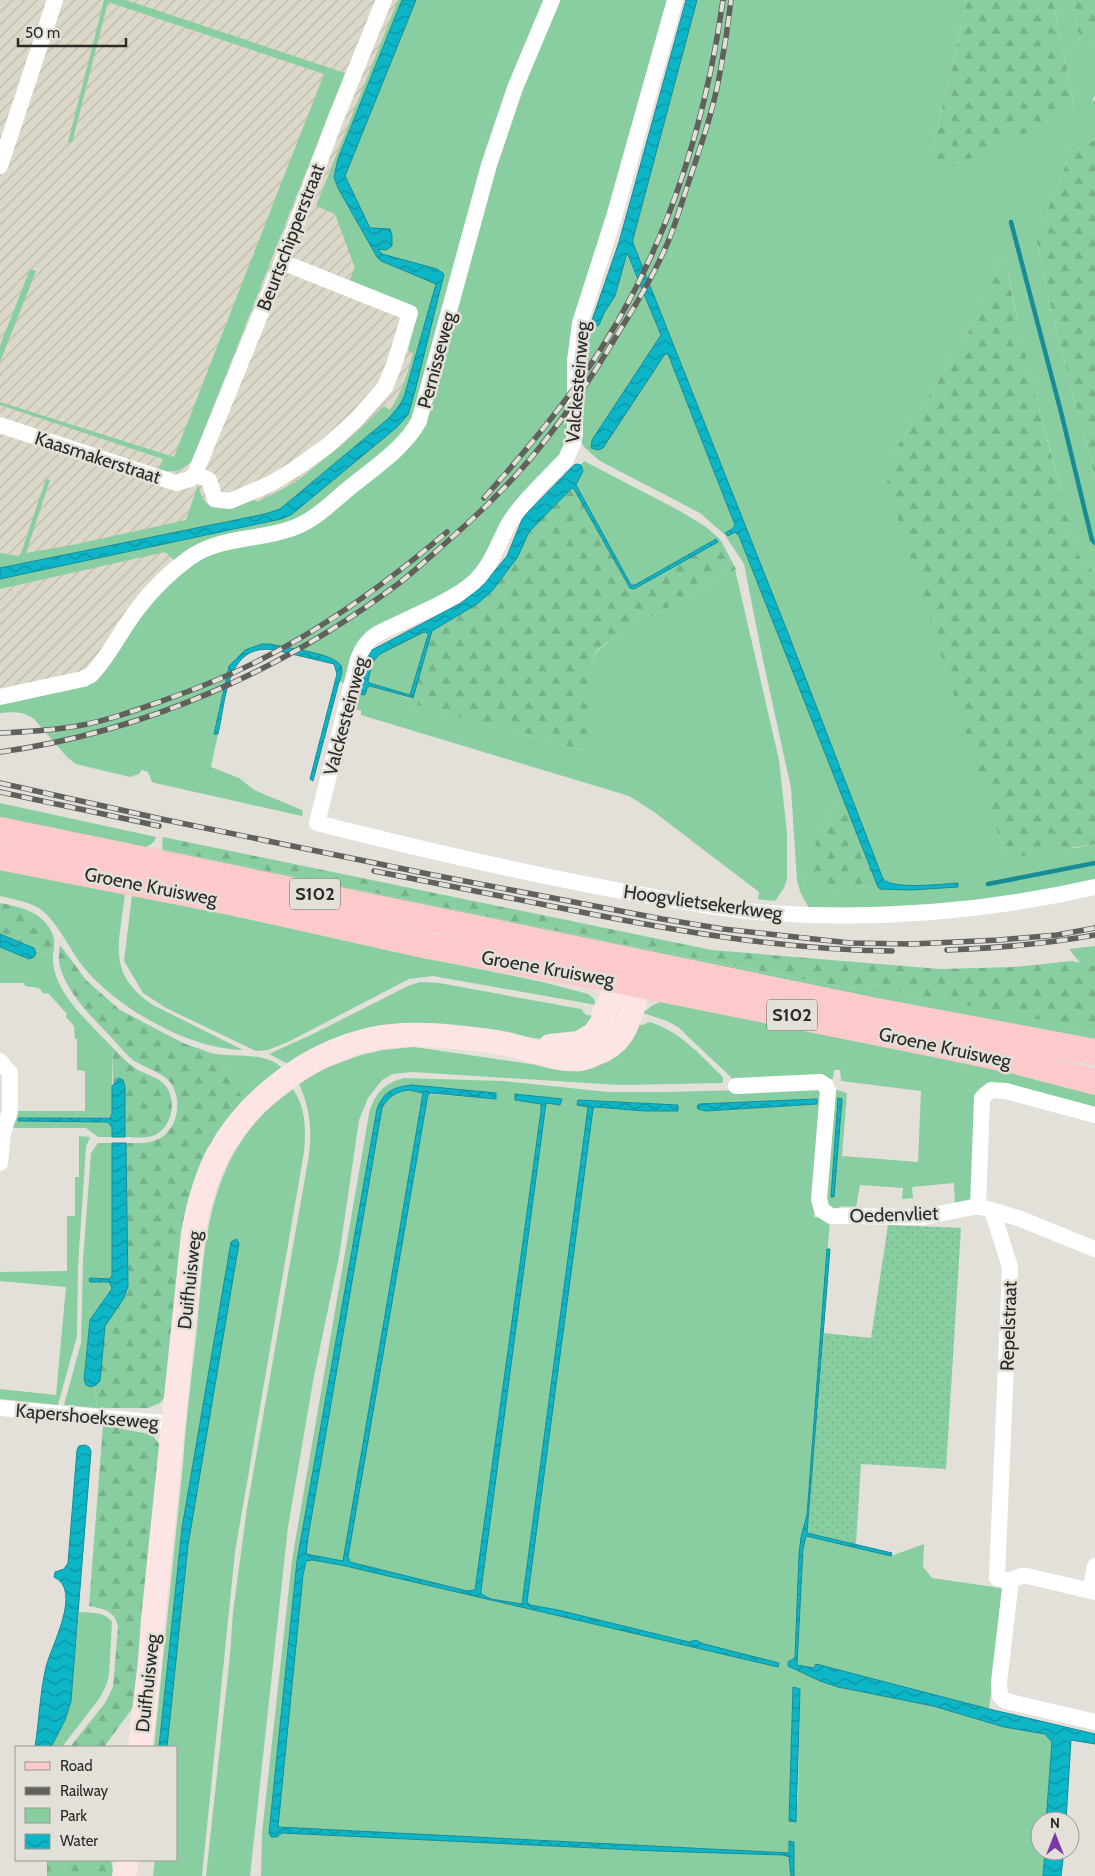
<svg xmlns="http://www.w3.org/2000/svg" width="1095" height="1876" viewBox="0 0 1095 1876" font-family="Cabin,sans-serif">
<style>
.industrial{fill:url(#industrial-furrows)}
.green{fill:#89cea0;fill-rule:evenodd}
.forest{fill:url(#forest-firs)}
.garden{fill:url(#garden-dots)}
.water{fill:url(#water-waves);stroke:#168c97;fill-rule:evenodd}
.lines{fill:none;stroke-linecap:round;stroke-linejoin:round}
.stream{stroke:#168c97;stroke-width:4.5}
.minor{stroke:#fff;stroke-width:16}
.secondary{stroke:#fee5e5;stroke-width:24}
.primary{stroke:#fccacb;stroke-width:26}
.rail-casing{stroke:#62605c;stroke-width:5.5}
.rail{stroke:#e2e0d9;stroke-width:4;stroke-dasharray:11;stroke-linecap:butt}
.labels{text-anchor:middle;stroke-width:5;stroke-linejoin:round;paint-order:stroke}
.shield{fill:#e2e0d9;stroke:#62615c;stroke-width:1}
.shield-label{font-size:18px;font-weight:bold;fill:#2b2a27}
.street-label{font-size:19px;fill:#2b2a27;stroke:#e2e0d9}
</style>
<defs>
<pattern id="industrial-furrows" width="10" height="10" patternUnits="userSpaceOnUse" patternTransform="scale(1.25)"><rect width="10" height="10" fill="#dcd8c9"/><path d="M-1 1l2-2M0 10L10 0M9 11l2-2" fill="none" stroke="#bdbaad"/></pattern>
<pattern id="forest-firs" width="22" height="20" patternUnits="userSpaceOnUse" patternTransform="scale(1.25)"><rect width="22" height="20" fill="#89cea0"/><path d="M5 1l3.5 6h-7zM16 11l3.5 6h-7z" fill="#76b18a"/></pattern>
<pattern id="garden-dots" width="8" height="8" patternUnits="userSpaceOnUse" patternTransform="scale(1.25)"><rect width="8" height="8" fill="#89cea0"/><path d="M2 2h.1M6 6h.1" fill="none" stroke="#76b18a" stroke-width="1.8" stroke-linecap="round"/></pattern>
<pattern id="water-waves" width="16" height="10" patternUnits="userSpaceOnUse" patternTransform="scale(1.25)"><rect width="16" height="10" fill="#0db6c7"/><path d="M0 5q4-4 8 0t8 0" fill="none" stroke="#0d94a2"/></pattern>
</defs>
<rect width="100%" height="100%" fill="#e2e0d9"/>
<path class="industrial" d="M0 0H402L338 159 449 288 413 422 83 673 0 690Z"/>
<path class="green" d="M104 0H126L345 73 192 461C181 471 173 474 159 469L163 459 0 405V402L174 457 324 74 108 2 72 143 68 142Z
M398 0H402L338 159 334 177 338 188 377 257 399 269 437 284 404 397 399 406 389 418 280 509 265 514 0 568V553L20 556 46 479 50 480 26 553 77 544 186 520 198 485C200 490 201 496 204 500 215 517 238 504 252 498L257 502 294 483 347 441 384 406 390 410C402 392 408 373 413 353L408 351 417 312 347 286 355 268 335 214 316 206Z
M416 0H547L413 424 395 444 304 521 175 561 165 552 0 589V579L281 519 291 515 396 428 444 274 436 269 382 254 377 248 392 235 390 229 370 228 345 176Z
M556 0H670L600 248 567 445 484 561 459 586 382 625 346 683 339 682 342 671 329 657 270 644 245 650 235 659 225 681 214 732 218 734 211 767 239 778 254 790 302 810 303 815 302 816 155 783 152 782 148 772 142 770 139 774 130 777 76 764 67 757 34 719C23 711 13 712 0 713V703L85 684 145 609 186 568 208 552 271 539 414 436 504 133Z
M697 0H967L931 156 1075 110 1053 0H1073L1082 54 1095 28V95L1092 101 1095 100V139L1071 152 1036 238 1054 322 1095 477V574L1079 557 1025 356 1004 253 980 313 889 460 1003 849 1075 848 1095 844V879C1078 883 1060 888 1043 891 965 904 887 908 809 908L801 894 797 881 791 788 763 660 744 564 725 535 700 513 600 461 584 447 581 441 580 359 584 326 591 323 597 326 599 325 604 313 615 296 626 253 661 335 592 440 591 448 665 354H668L735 525 732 529 726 533 735 532 739 536 844 799C817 820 813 859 805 889L878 887 880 889 911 890 958 886 957 883C942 884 893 891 883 879L788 633 633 243V239Z
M30 269 36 271 0 362V346Z
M584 461 680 511 706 527 720 539 717 541 716 539 635 585 629 584 576 485 582 474 581 465Z
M735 569 779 760 787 833V879L784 888 775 901 758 899 759 892 654 812 629 796 361 715V710H355L358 694 365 695 367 688 370 686 412 699 411 703 575 749 582 750 590 732V669L597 651 614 638Z
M424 632 428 633V635L410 695 369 684 368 681 372 663 380 654Z
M0 803 156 837 154 842 142 850 0 821Z
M162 849 588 937 852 989 873 985 1095 1030V1046L167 855Z
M0 868 125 893C120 942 105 973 153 1005L243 1050C190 1049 120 1010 86 970 71 953 55 916 37 907 26 901 12 899 0 896Z
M132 895 255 918 435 960 543 982 588 994 594 999 596 1005 433 976 409 979 290 1041 268 1050 256 1051 166 1008 143 993 124 961Z
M1095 946V966L1080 963 1069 949Z
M0 947 29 959 36 953V951L53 955C51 991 89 1022 112 1047V1114L110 1117 19 1118 18 1121 108 1122 112 1127V1137H98L86 1128H16L9 1127 16 1111H85V1071L77 1070V1039H75L74 1026 66 1017 67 1014 48 993 44 994 39 988 25 986 24 983H0Z
M419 982 439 983 581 1009 586 1015 596 1016 592 1026 550 1040 462 1029 288 1064 269 1054 315 1033 406 987Z
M665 1000 990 1066 1095 1094V1108L990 1083 980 1088 977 1095 972 1197 968 1201 955 1206 954 1183 912 1187 913 1198 902 1199 903 1188 860 1185 856 1207 841 1206 837 1210 829 1207 825 1203 831 1098 837 1090 847 1093 842 1156 918 1162 921 1091 841 1081 840 1070H834L833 1079 736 1082 678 1027 667 1021 643 1013 653 1005Z
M650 1022C681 1032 700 1055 723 1077V1083L619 1085 412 1072 393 1074 382 1080 368 1098 359 1120 339 1257 314 1376 288 1527 250 1876H206L230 1655 233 1612 247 1508 309 1155C312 1129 310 1108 299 1084L320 1070 361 1055 383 1050 414 1047 565 1069 636 1024 642 1025Z
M211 1053C233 1058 266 1051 282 1068L245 1100Z
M404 1078 503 1081 608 1092H666L816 1088 821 1093 823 1098 814 1217 830 1219 807 1515 801 1537 795 1659 788 1662 790 1667 838 1687 933 1706 1004 1727 1045 1734 1052 1742 1046 1821H1040V1851H1045L1043 1876H794V1842L790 1841 789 1853 278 1827 303 1575 306 1561 311 1560 341 1565 778 1667V1663L704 1644 696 1640 689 1642 558 1610 529 1605 527 1602 593 1109 595 1107 645 1111H678V1105L578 1100V1105L588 1107 522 1604 491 1599 481 1594V1590L546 1103 560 1105 562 1100H515L541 1104V1111L475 1590 467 1591 350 1562 348 1557 428 1094 496 1099 398 1087 380 1102 377 1109 297 1561 269 1833 277 1837 282 1833 657 1851 783 1855 790 1859 791 1876H261L262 1833 292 1560 369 1114C374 1094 384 1083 404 1078ZM817 1099V1104L706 1111 698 1109 699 1104ZM793 1687 800 1689 798 1797 796 1822 789 1820Z
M293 1089C306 1108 306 1130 304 1152L235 1552 202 1876H153L155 1860H176V1747H167L188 1545 231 1242 182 1528 159 1747H154L183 1464C186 1418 192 1374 197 1328 204 1251 206 1172 264 1113 273 1104 283 1097 293 1089Z
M409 1090 423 1093 344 1561 306 1554 308 1537 382 1108C388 1097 397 1091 409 1090Z
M79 1136 90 1137 86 1147 78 1266 77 1336 58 1405 0 1399V1389L56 1395 66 1287 0 1281V1272L67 1271V1216H75V1177H79Z
M98 1143H112V1276L109 1279 90 1278 89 1281 109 1282 112 1286 90 1320 84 1380 85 1382 91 1387 94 1386 97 1408 64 1405 81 1343 83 1260 91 1153Z
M806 1536 891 1556 924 1544 923 1567 932 1578 1000 1588 1003 1591 989 1709 816 1665 814 1668 797 1665 803 1549Z
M79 1612C91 1613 104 1611 112 1622L109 1675 106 1686 99 1699 62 1747H51L65 1720 71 1701Z"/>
<path class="forest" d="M967 0H1053L1075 110 938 174 934 166 931 156Z
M1073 0H1095V28L1082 55Z
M1095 139V477L1054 322 1036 238 1071 152Z
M1004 252C1022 355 1052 455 1079 556L1095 574V844L1022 856 1003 849 887 485 889 460 980 313Z
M572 488 574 489 631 589 720 539 736 569 614 638 597 650 590 669V732L588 740 582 750 575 749 410 703 432 631 477 604 492 591 516 558 529 532Z
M844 799 878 887 805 890C811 859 817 819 844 799Z
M163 837 712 950 940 969 1014 967 1072 961 1095 966V1030L979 1008 873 985 852 989 588 937 162 849Z
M0 903C21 907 44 912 53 935 55 940 54 949 53 955L36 951 30 946 0 934Z
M60 945 86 980 120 1010 183 1043 211 1053 245 1100 226 1124 164 1398 160 1403 148 1408H97L94 1386 98 1383 105 1326 128 1286 126 1143C136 1143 147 1144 156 1140 178 1132 184 1098 169 1081 160 1071 144 1068 133 1060 124 1053 117 1043 109 1035 90 1015 68 994 60 967 58 960 59 952 60 945Z
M112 1047C120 1055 128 1064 138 1070 147 1075 158 1077 165 1085 177 1099 173 1126 155 1135 147 1139 134 1137 125 1137V1087L117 1079 113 1084Z
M103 1425 148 1434 154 1437 160 1446 134 1706 104 1747H70L105 1703 113 1687 118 1627C115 1610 103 1609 89 1606Z
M47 1860H111L114 1876H47Z"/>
<path class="garden" d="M888 1225 961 1228 946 1469 861 1464 856 1544 807 1533 824 1333 871 1338Z"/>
<path class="water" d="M402 0H416L345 176 370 228 390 229 392 235V246L386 250 378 249 382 254 437 269 444 274 416 387 408 415 396 428 291 515 281 519 0 579V568L265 514 280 509 389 418 399 406 404 397 436 284 381 261 377 257 338 188 334 177 338 159Z
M686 0H697L633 239V243L788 633 883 879C893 890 942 884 958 883V887L911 890 880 889 878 887 739 536 735 532 728 536 725 533 732 529 735 525 668 354H665L603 448 598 450 591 448 592 440 661 335 627 253 615 296 604 313 599 325 597 326 591 323 619 242Z
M577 464 581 465 583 471 576 485 631 585H635L716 539 718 542 634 589 630 588 574 489 572 488 529 532 517 558 492 591 477 604 432 631 413 698 370 686 367 688 365 695 358 694 367 657 372 650 461 603 481 587 507 556 523 517 574 465ZM424 632 428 633V635L410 695 369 683 368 681 372 663 380 654Z
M262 644H270C285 648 335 653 341 666 343 671 341 677 339 682L313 781 310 779 337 674 334 664 275 650C226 642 226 700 218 734H214L229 666 245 650Z
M0 934 34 948 36 953 34 957 29 959 0 947Z
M119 1078 123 1080 125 1087V1137H112V1127L108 1122 18 1121 19 1118H110L112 1114V1086Z
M412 1085 496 1093V1099L431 1093 428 1094 348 1557 350 1562 467 1591 475 1590 541 1111V1104L515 1100V1094L562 1099 560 1105 546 1103 481 1590V1594L491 1599 522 1604 588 1107 577 1105 578 1100 678 1105V1111H645L595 1107 593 1109 527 1602 530 1605 558 1610 689 1642 696 1640 704 1644 779 1663 778 1667 341 1565 312 1560 306 1561 303 1575 278 1827 789 1853V1841L794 1842V1876H791L789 1857 783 1855 657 1851 282 1833 277 1837H271L269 1833 297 1561 377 1109C384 1091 394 1087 412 1085ZM409 1090 423 1093 343 1561 306 1554 308 1537 382 1108C388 1097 397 1091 409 1090Z
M838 1098 842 1099 834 1197H831Z
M817 1099V1104L706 1111 698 1109 697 1106 699 1104Z
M112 1143H126L128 1286 124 1298 105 1326 100 1381 96 1385 91 1387 86 1385 84 1380 90 1320 112 1288 109 1282H90L89 1280 90 1278 109 1279 112 1276Z
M236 1239 239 1243 188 1545 167 1747H159L182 1528 231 1242Z
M827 1249H830L807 1533 892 1553 891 1556 806 1536 803 1549 797 1665 814 1668 816 1664 989 1709 1095 1734V1744L1071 1740 1066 1821H1046L1052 1742 1045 1734 1004 1727 933 1706 838 1687 820 1681 788 1666V1662L795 1658 799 1554 801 1537 807 1515Z
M85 1445 89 1447 91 1451 71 1701 65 1720 51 1747H35C39 1722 40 1692 46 1667 51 1646 83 1590 54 1577L55 1572 64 1569 68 1563 77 1450 79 1446Z
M793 1687 800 1689 796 1822 789 1821Z
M1045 1851H1064L1061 1876H1043Z"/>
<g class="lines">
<path class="stream" d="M1011 222 1062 416 1092 540 1095 543
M988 884 1095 863"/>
<path class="minor" d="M675 0 614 217 580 323 575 361V434L573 443 566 459C548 478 521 503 508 525 498 544 491 566 475 581 453 602 405 619 377 634 367 640 362 648 358 659L317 823C420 849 523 873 627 892 670 900 713 908 756 912 869 921 985 912 1095 887
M0 166 55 0
M0 425 176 483 190 479 195 474 282 262 334 123 384 0
M195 474 209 480 215 499 230 501 270 484 295 469 327 446 356 420 385 387 394 365 410 313 282 262
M0 697 83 679 91 675C110 655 122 628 139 607 153 589 170 572 188 559 219 536 258 541 293 528 314 521 331 503 348 489 372 469 404 449 419 421L489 165 515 88 552 0
M0 1061 10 1073V1112L3 1132 0 1163
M736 1086 820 1082 826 1086 828 1091 819 1199 822 1210 831 1216 924 1217 978 1206 1018 1218 1095 1249
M978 1206 982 1098 991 1090 1006 1091 1095 1115
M992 1210 1010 1267 997 1578 1011 1580 1021 1576H1027L1095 1592
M0 1408 173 1424
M1011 1580 999 1682 1000 1696 1006 1701 1095 1722
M1090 1591 1095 1566"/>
<path class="secondary" d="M550 1046 579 1043 594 1034 602 1023 605 1010 621 981 638 973
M140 1747 150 1661 153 1620 193 1233C198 1206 205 1179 218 1154 249 1098 309 1053 372 1039 398 1033 428 1034 455 1037 474 1039 496 1041 515 1046 537 1052 557 1061 581 1059 586 1058 591 1056 595 1054 621 1045 627 1028 634 1003 635 998 639 990 639 985 639 979 634 972 632 967
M124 1876 127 1860"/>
<path class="primary" d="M0 830 876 1011 1095 1052
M0 857 235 903 428 946 621 981 944 1046 1015 1061 1095 1082"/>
<defs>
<path id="rail" d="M484 498C518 460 550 422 580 380 660 268 704 135 723 0
M0 733C21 732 43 731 64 728 98 724 131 712 162 701 196 689 229 676 260 660 328 626 389 581 447 532
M0 752C144 732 282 671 398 584 416 570 432 555 449 540 482 511 513 481 540 447 569 411 594 374 617 335 634 308 651 280 664 251 674 230 680 208 687 187 699 151 712 115 719 78 724 52 728 26 731 0
M0 783 166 820 433 875 662 919 723 929 850 943 912 944 999 940 1057 935 1095 928
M0 792 159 826
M374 871C440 884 505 897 571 910 677 931 784 950 892 951
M947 950C997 948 1046 944 1095 935"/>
</defs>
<use href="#rail" class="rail-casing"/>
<use href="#rail" class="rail"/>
</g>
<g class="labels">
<g class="shield">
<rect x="290" y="878.5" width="50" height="31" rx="4"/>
<rect x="767" y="999.5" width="50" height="31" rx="4"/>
</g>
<g class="shield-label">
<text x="315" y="900">S102</text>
<text x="792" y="1021">S102</text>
</g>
<g class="street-label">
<text transform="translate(290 237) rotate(-69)" y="7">Beurtschipperstraat</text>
<text transform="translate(436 360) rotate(-75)" y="7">Pernisseweg</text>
<text transform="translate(577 382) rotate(-85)" y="7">Valckesteinweg</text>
<text transform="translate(98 457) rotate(18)" y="7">Kaasmakerstraat</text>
<text transform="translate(345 716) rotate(-75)" y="7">Valckesteinweg</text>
<text transform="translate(151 886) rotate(11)" y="7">Groene Kruisweg</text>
<text transform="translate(703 902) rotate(8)" y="7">Hoogvlietsekerkweg</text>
<text transform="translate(548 968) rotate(10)" y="7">Groene Kruisweg</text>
<text transform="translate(945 1047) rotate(12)" y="7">Groene Kruisweg</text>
<text transform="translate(894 1214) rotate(-2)" y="7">Oedenvliet</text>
<text transform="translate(189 1280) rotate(-84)" y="7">Duifhuisweg</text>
<text transform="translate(1008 1326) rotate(-88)" y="7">Repelstraat</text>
<text transform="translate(87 1416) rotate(5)" y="7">Kapershoekseweg</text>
<text transform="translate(147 1683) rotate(-84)" y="7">Duifhuisweg</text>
</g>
</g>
<rect x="15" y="1746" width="162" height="115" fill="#e2e0d9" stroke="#999792"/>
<rect x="25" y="1762" width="25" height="8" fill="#fccacb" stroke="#999792"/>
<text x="60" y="1771" font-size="15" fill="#2b2a27">Road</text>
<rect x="25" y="1787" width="25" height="8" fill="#62605c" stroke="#999792"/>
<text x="60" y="1796" font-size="15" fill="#2b2a27">Railway</text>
<rect x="25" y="1808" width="25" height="15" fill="#89cea0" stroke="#999792"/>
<text x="60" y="1821" font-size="15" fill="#2b2a27">Park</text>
<rect x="25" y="1834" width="25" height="15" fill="url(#water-waves)" stroke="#999792"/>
<text x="60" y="1846" font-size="15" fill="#2b2a27">Water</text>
<g transform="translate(1055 1836)"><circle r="24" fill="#e2e0d9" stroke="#999792"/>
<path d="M0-4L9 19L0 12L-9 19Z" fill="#7d35a7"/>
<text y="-8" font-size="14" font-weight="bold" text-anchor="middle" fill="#2b2a27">N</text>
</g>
<path d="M18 38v8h108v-8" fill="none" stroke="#2b2a27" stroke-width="2.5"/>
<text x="25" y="38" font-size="15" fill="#2b2a27" stroke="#e2e0d9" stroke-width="4" paint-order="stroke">50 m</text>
</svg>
